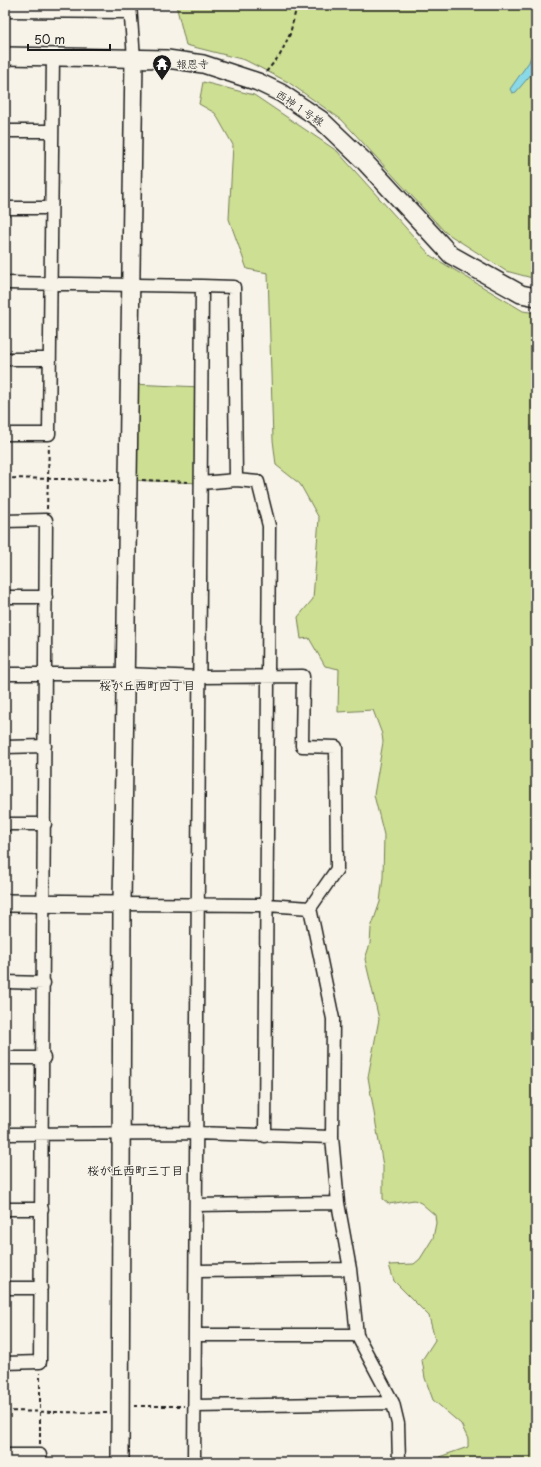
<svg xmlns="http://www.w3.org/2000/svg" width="541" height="1467" viewBox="0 0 541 1467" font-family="'Playpen Sans','Klee One',sans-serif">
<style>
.green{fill:#cddf93;stroke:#747e58}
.water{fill:#8ad9e7;stroke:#5e8d96}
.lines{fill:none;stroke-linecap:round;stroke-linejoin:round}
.street-casing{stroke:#1c1c1c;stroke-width:15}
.secondary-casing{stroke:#1c1c1c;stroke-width:20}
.path{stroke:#1c1c1c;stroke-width:2;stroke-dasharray:4 3;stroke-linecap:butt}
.street{stroke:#f7f3e8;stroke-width:12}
.secondary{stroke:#f7f3e8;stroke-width:17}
.labels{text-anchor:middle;stroke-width:3;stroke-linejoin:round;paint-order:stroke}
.poi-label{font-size:11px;fill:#1c1c1c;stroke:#f7f3e8;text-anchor:start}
.street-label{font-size:11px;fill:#1c1c1c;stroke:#f7f3e8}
.neighbourhood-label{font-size:12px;font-weight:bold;fill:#1c1c1c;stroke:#f7f3e8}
</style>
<rect width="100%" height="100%" fill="#f7f3e8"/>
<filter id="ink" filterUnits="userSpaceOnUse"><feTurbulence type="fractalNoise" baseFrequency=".025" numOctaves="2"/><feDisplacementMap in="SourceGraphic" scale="8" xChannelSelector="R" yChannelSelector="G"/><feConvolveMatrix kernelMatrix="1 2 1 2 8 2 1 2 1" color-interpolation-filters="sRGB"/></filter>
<g filter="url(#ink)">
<path class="green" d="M176 5H536V279L506 271 445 232 342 120 288 82 245 60 186 45Z
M203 82 254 95 337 151 431 256 523 311 536 313V1462H438L439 1457 468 1447V1439L461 1424 433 1400 425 1378 422 1360 435 1340 429 1316 394 1281 389 1265 414 1264 420 1259 433 1238 436 1223 435 1215 421 1203 414 1200 389 1204 383 1199V1166L368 1077 379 1019 365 959 370 944 371 928 380 902 383 877 384 835 374 795 383 742 382 734 373 710 338 712 339 669 325 666 309 638 301 639 298 617 313 599 319 518 300 484 276 465 273 440 268 273 247 269 229 219 233 145 215 113 199 104Z
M130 384 202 387 201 483 128 480Z"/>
<path class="water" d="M536 53V71L533 72 516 92 512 93 510 89 529 62 532 54Z"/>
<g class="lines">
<defs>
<path id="street" d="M130 5 134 58
M5 11 130 12
M5 131H52
M5 208H51
M5 283 202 286 234 287 236 480
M5 359H49
M5 434H49L53 56
M201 483 236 480 258 482 269 526 265 1136
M5 521 46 520C43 801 44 1082 40 1362L5 1363
M5 597H46
M5 674H125L200 677 303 676 302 746 336 747 337 869 310 908 333 1019 332 1137 338 1203 350 1269 357 1335 393 1403 398 1424 399 1462
M5 747 45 746
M5 824H45
M122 904 267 905 310 908
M5 982 44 983
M5 1058H44
M5 1134 195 1133 332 1137
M196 1205 338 1203
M5 1209H42
M196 1271 350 1269
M5 1288H41
M196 1335H357
M195 1406 393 1403
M5 1455H40V1462
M194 1462 202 286"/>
<path id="secondary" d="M5 56 167 59 203 64 258 82 281 93 320 119 364 161 451 255 521 294 536 297
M5 903 122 904
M120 1462 122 904 134 58"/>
</defs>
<use href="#street" class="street-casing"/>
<use href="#secondary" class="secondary-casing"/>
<path class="path" d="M266 72 280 55 290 34 297 5
M5 478 116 480
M142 480 190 482
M47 509 49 445
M134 1406H184
M5 1411 108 1413
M40 1444V1373"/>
<use href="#street" class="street"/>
<use href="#secondary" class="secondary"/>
</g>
</g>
<defs>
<symbol id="temple-pin" viewBox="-11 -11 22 30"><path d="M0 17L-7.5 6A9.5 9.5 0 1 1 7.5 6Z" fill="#1c1c1c" stroke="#f7f3e8"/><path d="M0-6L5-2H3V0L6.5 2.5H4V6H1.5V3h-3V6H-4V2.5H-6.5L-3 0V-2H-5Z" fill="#fff"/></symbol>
</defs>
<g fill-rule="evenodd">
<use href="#temple-pin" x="151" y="53" width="22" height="30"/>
</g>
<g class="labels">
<g class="poi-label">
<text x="176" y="68">報恩寺</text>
</g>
<g class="street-label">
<text transform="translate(300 108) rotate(34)" y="4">西神１号線</text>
</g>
<g class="neighbourhood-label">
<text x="147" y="690">桜が丘西町四丁目</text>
<text x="135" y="1175">桜が丘西町三丁目</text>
</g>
</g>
<rect width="541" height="1467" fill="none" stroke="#f7f3e8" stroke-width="20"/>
<rect x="10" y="10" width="521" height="1447" fill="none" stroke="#1c1c1c" stroke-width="1.5" filter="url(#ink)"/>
<path d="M28 44v6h82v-6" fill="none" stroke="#1c1c1c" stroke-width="2"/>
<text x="34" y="44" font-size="12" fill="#1c1c1c" stroke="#f7f3e8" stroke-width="3" paint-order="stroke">50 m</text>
</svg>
